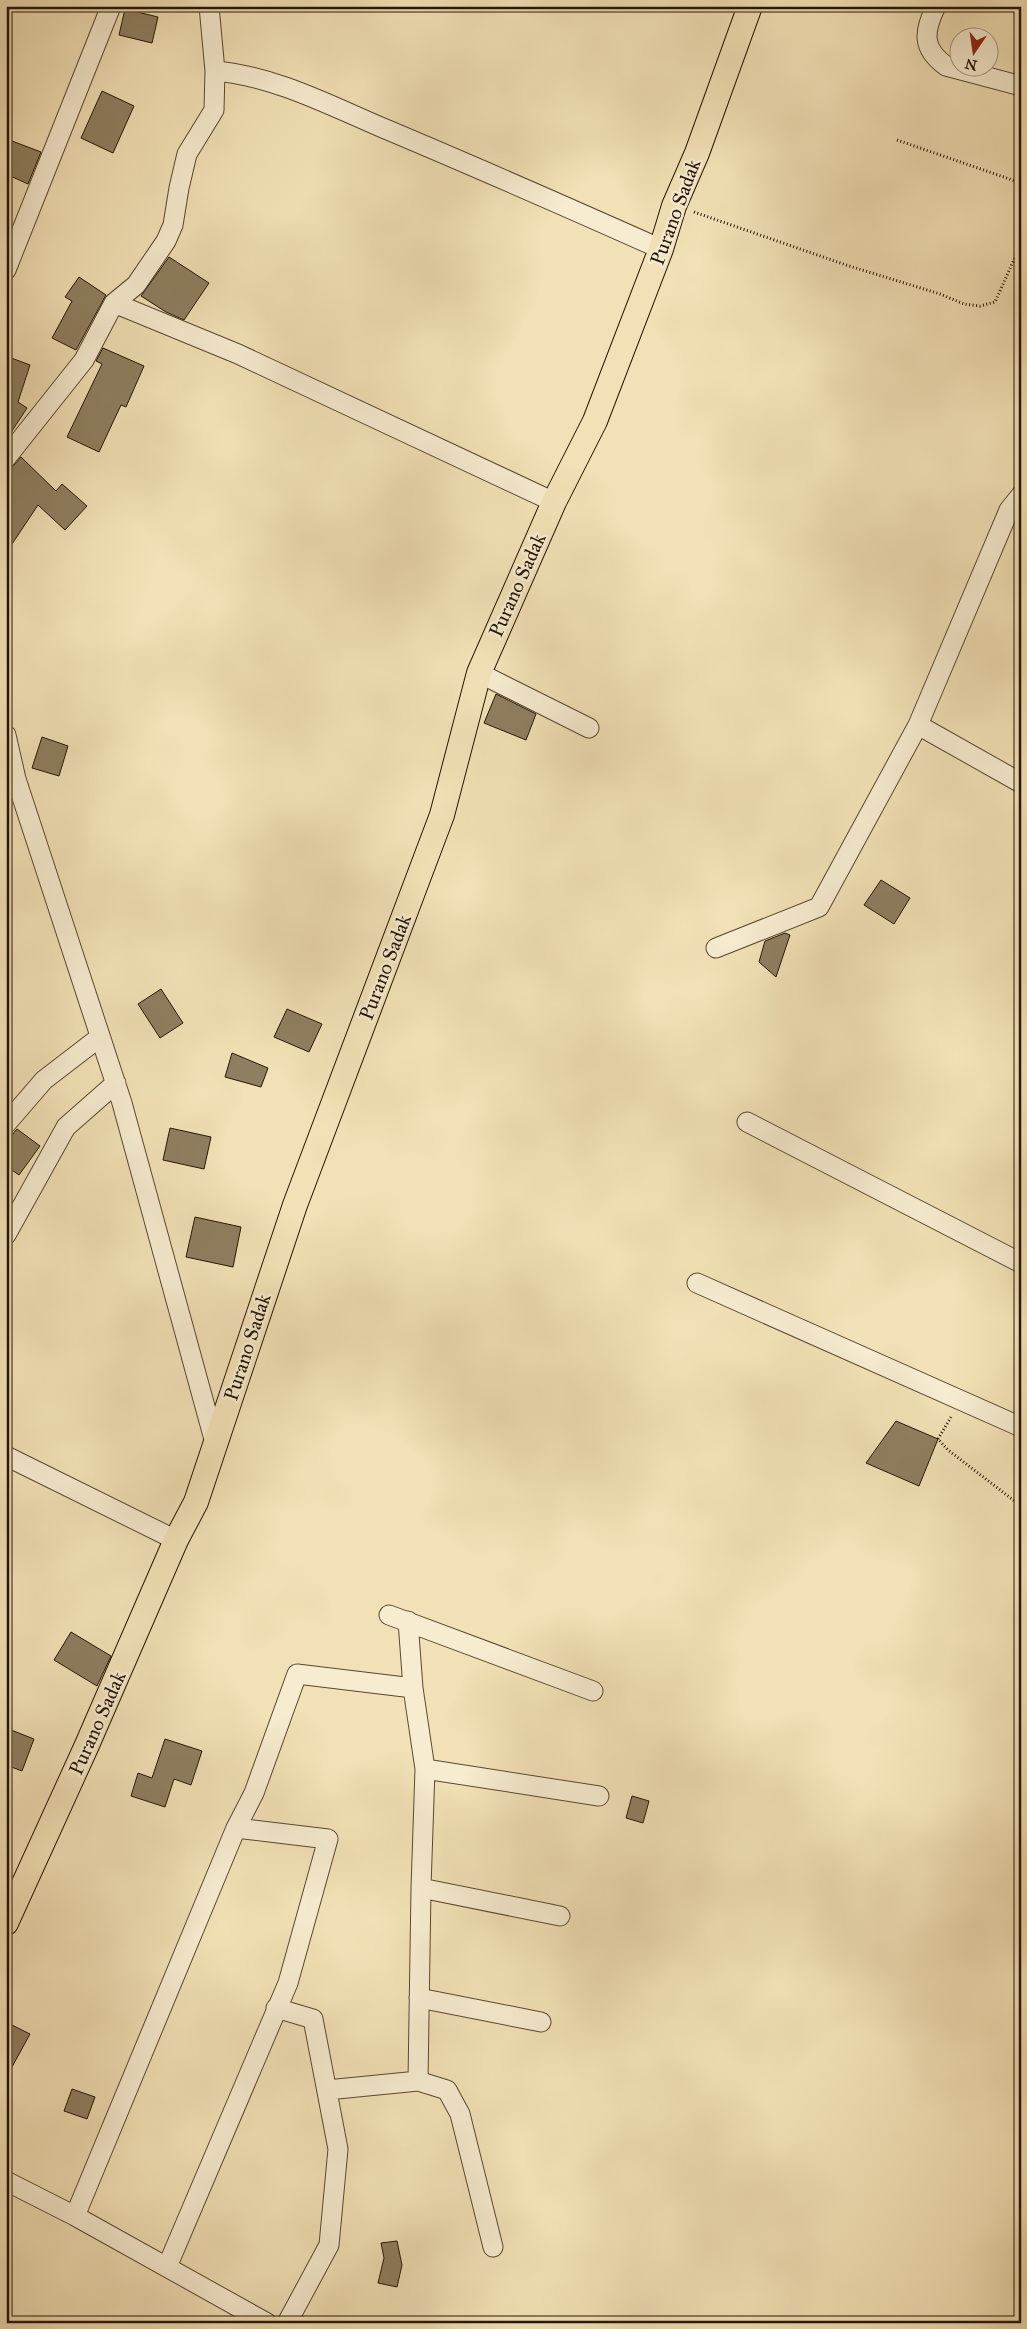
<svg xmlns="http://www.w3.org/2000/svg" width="1027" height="2329" viewBox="0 0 1027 2329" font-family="'IM FELL Great Primer',serif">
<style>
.building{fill:#8f7f61;stroke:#241505}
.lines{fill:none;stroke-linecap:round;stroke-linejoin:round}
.minor-casing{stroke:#584831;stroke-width:21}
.major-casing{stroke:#241505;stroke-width:26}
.path{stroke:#241505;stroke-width:3;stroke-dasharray:1 2.5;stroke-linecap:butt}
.minor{stroke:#f7ecd0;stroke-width:19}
.major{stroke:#f2e1b6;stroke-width:24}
.labels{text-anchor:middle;stroke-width:5;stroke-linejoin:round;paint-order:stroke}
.street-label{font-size:20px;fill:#241505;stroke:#f7ecd0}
</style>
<rect width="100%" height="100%" fill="#f2e1b6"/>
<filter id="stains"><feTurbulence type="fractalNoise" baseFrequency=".004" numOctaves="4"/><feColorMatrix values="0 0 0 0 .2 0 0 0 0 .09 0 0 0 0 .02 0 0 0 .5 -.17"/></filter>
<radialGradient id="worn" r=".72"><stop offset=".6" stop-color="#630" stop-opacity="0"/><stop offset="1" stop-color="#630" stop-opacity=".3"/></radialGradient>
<path class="building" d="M125 9 158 17 152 43 119 35Z
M102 91 134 106 113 153 81 138Z
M12 141 41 152 28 184 6 174V155Z
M169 257 209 283 184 320 166 312 141 296Z
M79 277 106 295 76 350 52 338 72 301 65 297Z
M103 348 144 366 126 407 121 405 99 452 67 437 102 364 96 361Z
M6 356 30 365 18 402 27 408 6 440Z
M21 457 56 491 62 484 87 506 65 530 38 505 6 553V469L14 465Z
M496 694 536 714 526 740 484 723Z
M42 737 68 746 59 776 32 768Z
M881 880 910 898 894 924 864 905Z
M785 933 790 935 776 977 759 962 765 941Z
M161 989 183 1023 160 1038 138 1004Z
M287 1009 322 1024 309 1052 274 1037Z
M232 1053 268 1068 261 1087 225 1077Z
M170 1128 211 1137 204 1169 163 1160Z
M17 1129 40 1146 19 1175 6 1166V1142Z
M195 1217 241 1227 233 1267 186 1257Z
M896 1421 938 1439 919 1486 866 1463Z
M71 1632 111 1656 97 1686 54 1660Z
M6 1728 34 1739 22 1771 6 1765Z
M165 1739 202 1751 191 1785 174 1779 165 1807 131 1796 138 1773 152 1778Z
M632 1796 649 1801 643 1823 626 1818Z
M6 2022 30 2034 6 2078Z
M72 2089 95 2097 87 2119 64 2111Z
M397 2241 402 2265 397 2287 378 2283 384 2258 381 2243Z"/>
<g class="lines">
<defs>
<path id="minor" d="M209 6 215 71
M936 6C924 31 921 48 946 66L1021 86
M6 270 111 6
M114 303 238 354 554 502
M6 458 84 360 114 303 136 285 166 241 173 225 179 188 187 154 214 110 215 71C274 76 329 105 383 128 476 167 569 208 661 249
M479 673 589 728
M918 725 1021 783
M6 735 16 779 122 1103 215 1443
M716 948 819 907 918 725 1009 510 1021 495
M747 1122 1021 1263
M6 1124 44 1080 100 1037
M6 1235 66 1127 116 1083
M697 1283 1021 1427
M6 1456 176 1540
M389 1615 593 1691
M408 1621 413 1688 425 1769 421 1888 418 2081
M425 1769 599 1796
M421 1888 560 1916
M419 1998 541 2022
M276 2008 313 2019 338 2149 329 2245 287 2323
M327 2090 418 2081 447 2090 460 2114 493 2247
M6 2181 75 2216 267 2323
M75 2216 236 1828 254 1793 297 1674 413 1688
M167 2267 288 1983 328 1839 236 1828"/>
<path id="major" d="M6 1923 87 1745 176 1540 196 1502 295 1205 442 815 479 673 554 502 595 421 661 249 674 206 697 153 750 6"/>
</defs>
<use href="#minor" class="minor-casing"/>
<use href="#major" class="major-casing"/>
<path class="path" d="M897 140 1021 183
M694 212 846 265 940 294 964 304 980 306 995 302 1021 244
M951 1417 938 1439 948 1450 1021 1506"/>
<use href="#minor" class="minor"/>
<use href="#major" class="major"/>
</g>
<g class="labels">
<g class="street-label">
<text transform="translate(675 212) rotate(-70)" y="7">Purano Sadak</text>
<text transform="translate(517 585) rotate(-66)" y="7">Purano Sadak</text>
<text transform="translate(385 967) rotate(-69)" y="7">Purano Sadak</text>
<text transform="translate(247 1347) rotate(-72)" y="7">Purano Sadak</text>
<text transform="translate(97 1723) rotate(-66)" y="7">Purano Sadak</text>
</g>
</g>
<rect width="1027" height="2329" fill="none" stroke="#f2e1b6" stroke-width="25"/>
<rect x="8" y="8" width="1012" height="2314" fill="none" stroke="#241505" stroke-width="2.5"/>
<rect x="12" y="12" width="1002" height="2304" fill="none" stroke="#241505"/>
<g transform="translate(974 52) rotate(193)"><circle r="24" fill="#f7ecd0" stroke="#a3967f"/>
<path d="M0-4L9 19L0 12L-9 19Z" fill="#8f2418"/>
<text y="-8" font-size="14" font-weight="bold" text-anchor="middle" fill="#241505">N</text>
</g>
<rect width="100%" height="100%" filter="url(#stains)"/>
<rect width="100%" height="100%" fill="url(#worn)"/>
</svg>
